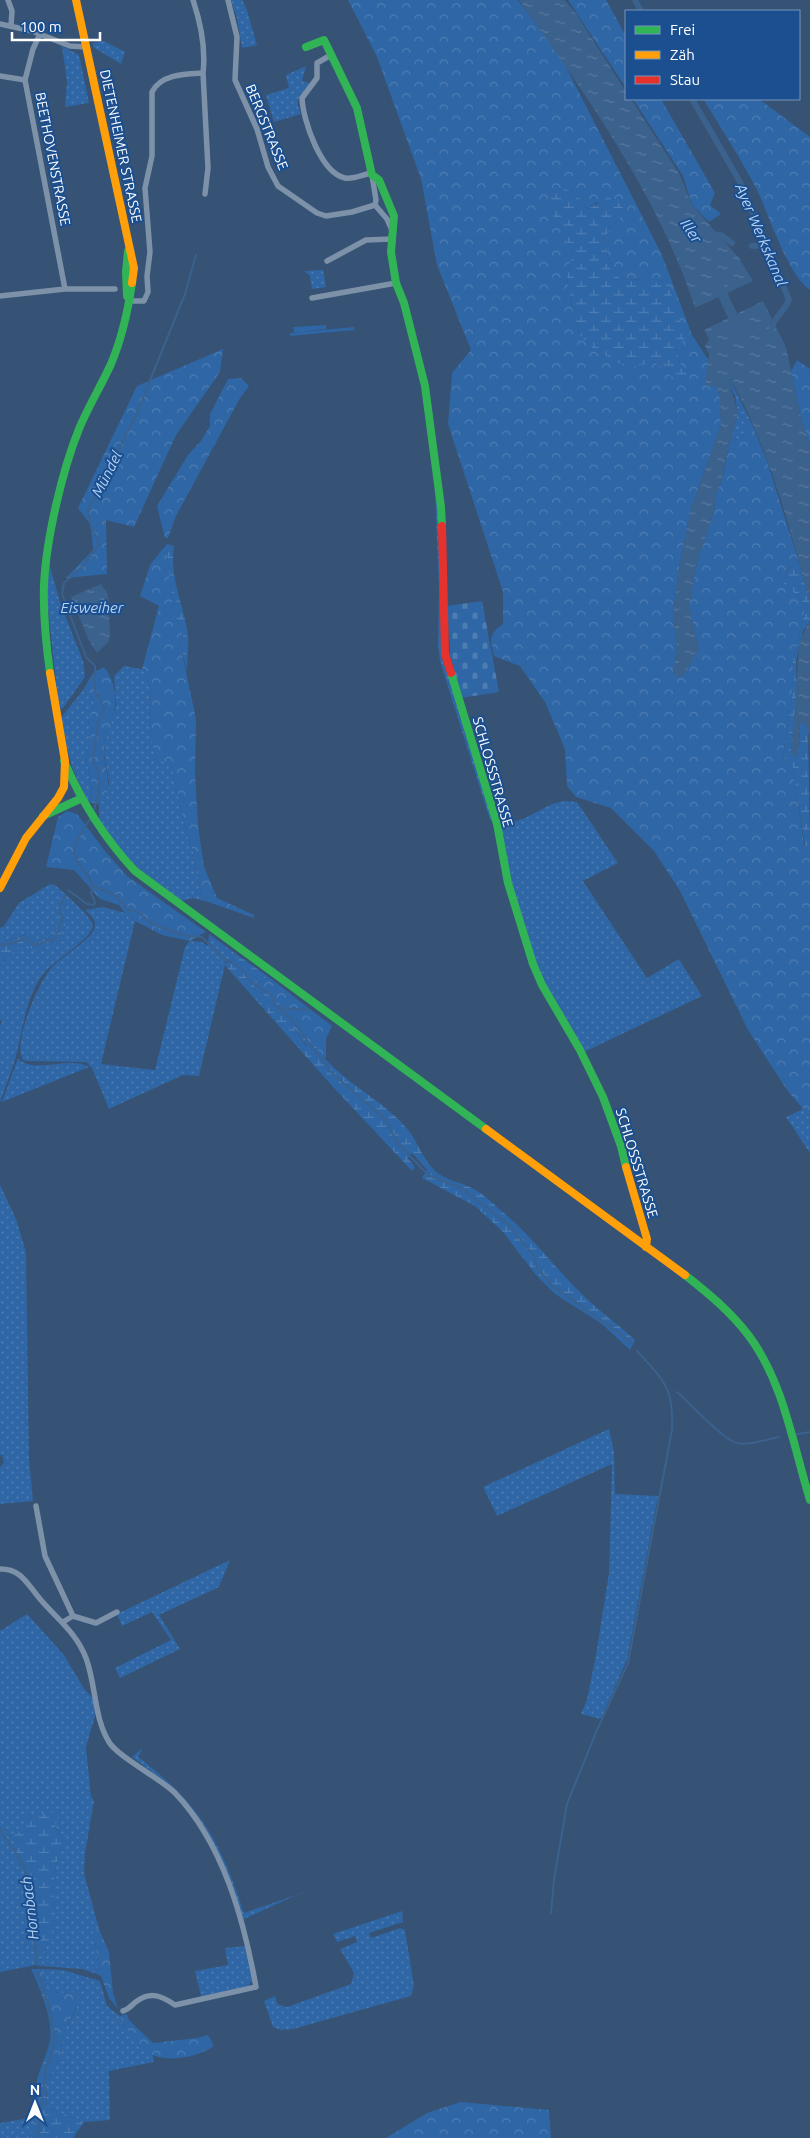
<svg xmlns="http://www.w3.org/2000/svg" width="810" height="2138" viewBox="0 0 810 2138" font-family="Ubuntu,sans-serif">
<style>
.green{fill:url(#green-dots)}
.forest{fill:url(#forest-crowns);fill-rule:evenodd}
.wetland{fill:url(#wetland-marsh)}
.cemetery{fill:url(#cemetery-stones)}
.pitch{fill:#2f66a5}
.water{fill:url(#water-ripples)}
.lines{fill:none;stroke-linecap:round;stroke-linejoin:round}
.stream{stroke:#3b618d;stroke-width:2}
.canal{stroke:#3b618d;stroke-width:6}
.river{stroke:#3b618d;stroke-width:10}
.street{stroke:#7d92a8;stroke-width:5.5}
.fast{stroke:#30b455;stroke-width:8}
.slow{stroke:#ff9f0a;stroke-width:8}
.jam{stroke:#e5322d;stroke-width:8}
.labels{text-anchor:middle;stroke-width:4;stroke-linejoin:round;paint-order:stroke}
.street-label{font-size:14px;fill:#fff;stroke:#1b4f8f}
.water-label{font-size:15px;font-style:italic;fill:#b5d3f5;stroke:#1b4f8f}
</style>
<defs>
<pattern id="green-dots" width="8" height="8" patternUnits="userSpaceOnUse" patternTransform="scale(1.25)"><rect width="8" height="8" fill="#2f66a5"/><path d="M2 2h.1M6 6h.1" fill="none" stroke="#4e7db2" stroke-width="1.8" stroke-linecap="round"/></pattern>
<pattern id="forest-crowns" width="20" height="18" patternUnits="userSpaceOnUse" patternTransform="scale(1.25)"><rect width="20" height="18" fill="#2f66a5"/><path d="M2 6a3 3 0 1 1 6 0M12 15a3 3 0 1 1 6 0" fill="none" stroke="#4e7db2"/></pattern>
<pattern id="wetland-marsh" width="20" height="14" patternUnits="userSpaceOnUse" patternTransform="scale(1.25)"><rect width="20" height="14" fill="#2f66a5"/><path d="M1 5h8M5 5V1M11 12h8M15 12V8" fill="none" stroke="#4e7db2"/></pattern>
<pattern id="cemetery-stones" width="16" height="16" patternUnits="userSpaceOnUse" patternTransform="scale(1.25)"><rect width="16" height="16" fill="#2f66a5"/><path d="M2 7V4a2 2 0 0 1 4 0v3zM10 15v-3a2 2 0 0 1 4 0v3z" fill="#4e7db2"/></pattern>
<pattern id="water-ripples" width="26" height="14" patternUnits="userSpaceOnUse" patternTransform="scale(1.25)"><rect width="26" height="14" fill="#3b618d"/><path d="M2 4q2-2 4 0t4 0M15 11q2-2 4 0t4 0" fill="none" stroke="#58799e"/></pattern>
</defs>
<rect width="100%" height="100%" fill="#365274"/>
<path class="green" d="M231 0H242L247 10 257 45 242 48 237 18Z
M104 41 125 52 121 64 93 47V43Z
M62 46 79 55 89 103 65 107 67 82Z
M306 66 302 81 310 83C300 96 294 98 301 114L274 122 266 95 289 88 286 75Z
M323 270 326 287 312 289 310 276 304 271Z
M724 368 753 426 745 427 743 437 730 442 738 413 735 397Z
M437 487 442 658 468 732 492 817 490 820 440 661 438 646 439 589 435 491Z
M49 563 60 602 83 661 85 677 63 708 59 709 47 599Z
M124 666 142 669C154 684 150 708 151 726 151 738 154 750 156 761H171L184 823 193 852 201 895 208 902 193 898 182 901 140 870 118 847 99 820V804L107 793 109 782 104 753 105 743 116 706 114 676Z
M83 690 90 693 94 703 88 722 91 733 86 759 92 785 91 796 88 802 72 767 60 719Z
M564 801 577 802 618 863 583 881 647 978 679 959 702 996 584 1052 543 982 526 935 511 879 501 832 504 825 525 818 552 804Z
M50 884 55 885C62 891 94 919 93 926 91 940 54 960 44 973 26 995 23 1029 16 1056 12 1071 5 1087 0 1103V1025L2 1022 0 1019V965L22 943 26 942 30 945 59 939 66 924 59 918C60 932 50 938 37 941L27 934 0 943V928L4 926 19 903Z
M103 907 125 913 135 921 101 1064 155 1070 185 947 190 941 202 942 208 946 209 934 239 956 235 961 222 962 225 965 199 1076 183 1075 109 1109 92 1068 86 1062 27 1061 23 1060C12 1043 39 981 52 967 65 954 82 946 93 932 98 922 93 917 85 910Z
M18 1058C31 1075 72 1055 89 1067L2 1102Z
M803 1109 810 1117V1153L786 1117Z
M0 1185 16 1219 26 1252 29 1459 33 1501 0 1504V1467L4 1463 2 1455H0Z
M609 1429 614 1452 615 1494 658 1496 627 1660 601 1719 581 1714 587 1700 596 1655 609 1573 612 1464 497 1516 483 1487Z
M230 1560 219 1587 159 1615 180 1649 120 1678 115 1668 171 1640 152 1612 122 1626 117 1614Z
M27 1614 64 1655 85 1690 94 1699 95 1716 86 1747 91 1796 94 1801 85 1853 84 1873 99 1929 93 1930 98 1963 97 1974 82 1969 41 1966 43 1946 55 1913 53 1885 56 1866 66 1836H61L55 1826 59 1811 17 1834 9 1836 17 1842 18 1860 24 1870 29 1893 36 1965 0 1972V1631Z
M143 1748 138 1757C200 1804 220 1840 244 1913L354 1875 294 1896 242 1920 207 1832 162 1779 132 1757Z
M402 1911 403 1922 369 1933 371 1938 400 1928 405 1930 414 1986 411 1996 293 2029 281 2030 273 2027 264 2001 275 1996 277 2004 287 2007 351 1984 354 1973 340 1949 357 1942 355 1936 337 1942 333 1934Z
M245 1946 253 1979 248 1987 201 1996 195 1971 228 1965 225 1948Z
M40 1969 63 1970 100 1981 107 2006 120 2016 123 2024 153 2056 154 2062 109 2071 110 2120 84 2122 46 2107 47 2083 60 2057 65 2029 77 2008 73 1992 61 1993 48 1991Z
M34 2117V2127L31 2138H0V2123Z"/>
<path class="forest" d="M348 0H518L561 57 662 255 692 335 709 361 705 384 717 386 720 398 721 425 691 509 679 568 673 615 677 647 673 675 699 649 689 607 696 566 714 512 716 494 722 480 730 442 743 437 745 426H753L767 461 798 559 786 573 783 583 800 598 806 606 793 662 794 680 783 757 793 767C796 794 801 819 804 845H810V1117L787 1090 748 1030 680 891 654 851 611 808 576 797 567 786 565 749 545 702 520 666 494 656C490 640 488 634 503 624V592L448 424 452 373 471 350 437 265 421 179 377 57ZM562 188 574 192 588 209 597 202 625 210 604 238 611 271 621 279 647 280 676 348 680 363 668 374 655 362 580 335 574 316 567 280 572 252Z
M568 0H606L626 36V88Z
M633 99H661L715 193 710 205 721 214 709 222 692 205 683 176Z
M703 99H759L810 137V290C788 275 770 218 758 192 742 161 722 129 703 99Z
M223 349 220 372 176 435 134 527 106 520 107 574 66 578 93 550 91 525 78 508 137 386Z
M797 360 810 369V445L802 422 791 371Z
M241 378 249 386 240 398 176 516 168 538H165L157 506 188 455 201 441 210 426V414L228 379Z
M161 551 167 555 173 608 183 637 180 643 196 719 195 772 198 825 204 867 217 898 254 915V918L208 902 201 895 193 852 184 823 171 762 156 761C154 750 151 738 151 726 150 708 154 684 142 669L159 606 140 596 150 565Z
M104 667C118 684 117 706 111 726 108 735 104 743 104 753 104 770 116 791 99 804L88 802 91 796 92 785 86 758 91 733 88 722 94 703 90 693 83 690 93 673Z
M67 811 77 814 105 851 127 876 206 932 190 941 162 935 135 921 125 913 119 905 100 899 74 870 46 867 58 817Z
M266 975 332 1026 326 1039V1058L320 1055 315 1045 307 1046 291 1024 292 1018C281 1008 271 994 256 991L254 987 257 982 264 981Z
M99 1929 109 1952 113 1993 118 2009 109 1998 101 1976 97 1974 98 1963 93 1930Z
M31 1969H40L48 1991 61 1993 73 1992 78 1997 77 2007 65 2029 60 2057 47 2083 46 2096H35C35 2075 46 2060 50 2040 53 2019 40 1988 31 1969Z
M127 2014 129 2020 153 2043 197 2038 208 2035 214 2046C201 2056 172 2062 155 2056 144 2053 123 2026 120 2016Z
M461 2102 549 2110 551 2138H386L427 2113Z"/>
<path class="wetland" d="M562 188 574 192 588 209 608 197 618 202 625 210 604 238 611 271 621 279 647 280 669 287 686 337 676 348 680 363 688 372 680 382 668 374 655 362 627 368 593 348 580 335 574 316 567 279 572 252 549 207 550 194Z
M167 544 174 546C169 578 184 605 188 635 189 647 187 660 187 671L180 643 183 637 173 608 167 555 161 551Z
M798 559 810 603V621L803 631 796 661 797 693 791 752 796 757 800 742 799 725 802 723 808 728 810 845 805 846C801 819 796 794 793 767L783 757 794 680 793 662 806 606 800 598 783 583 786 573Z
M63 898 65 900 63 913 66 924 59 939 54 944 34 951 26 942 22 943 0 965V943L28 934 37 941C65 936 57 919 59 899Z
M239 956 266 975 264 981 257 982 254 987 256 991 264 993 267 991C277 998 283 1010 292 1018L291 1024 306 1046 315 1045C335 1078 376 1095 403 1124 417 1138 421 1157 435 1171 445 1180 460 1182 472 1188 482 1193 491 1201 499 1209 530 1233 553 1266 581 1293 597 1310 618 1324 635 1340L630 1350 602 1324 555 1294 536 1275 503 1232 475 1206 422 1178 427 1170 412 1153 408 1158 415 1167 412 1171 334 1088 222 962C229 964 234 962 239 956Z
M60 1811 55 1827 61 1836 67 1835 56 1866 53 1885 55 1913 52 1940 43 1946 41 1966 36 1965C35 1945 32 1884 23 1868 21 1864 17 1860 13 1858L17 1842 8 1836C21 1834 23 1829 26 1817Z
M35 2096H46V2107L84 2122 73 2138H31L34 2127Z"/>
<path class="cemetery" d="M482 601 499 692 461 698 451 658 448 656 450 650 447 606Z"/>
<path class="pitch" d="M326 325V329L301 332 354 327V330L290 336V333L300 332H294L293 327Z"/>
<path class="water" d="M519 0H565L577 15 626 92V99H631L680 175 692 205 739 258 753 281 695 308C660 198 585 94 519 0Z
M763 301 786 347 802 422 810 445V603C790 528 767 440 727 374L738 413 726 458 722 480 716 494 714 512 696 566 689 607 699 649 683 677 673 675 677 647 673 615 679 568 691 509 721 425 720 398 717 387 705 385 709 354 705 346 709 339 704 330Z
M101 584 108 594 110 633 109 641 97 653 88 639 71 597Z
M810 621V747L808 728 802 723 799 725 800 742 796 757 791 753C792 733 795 713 796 693 799 666 794 646 810 621Z"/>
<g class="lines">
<path class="stream" d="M93 815 99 790 98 771 93 761 98 721 105 710 95 690V666L86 657 62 594 64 583 84 565 99 544V539L92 531 88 510 136 415 185 294 196 255
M93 886 116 896 129 910 136 911 154 925 186 936 202 937 222 957 240 968 250 981 272 996 276 1006 291 1019 332 1073 386 1120 397 1142 428 1175 463 1189 510 1226 533 1255 537 1268 554 1287 610 1326 631 1343
M68 890 87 904 94 905 95 902 91 893C98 876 71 866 75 847 77 837 85 827 90 819
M0 945 14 943 26 938 35 945 54 939 63 918 59 913 60 905 65 897
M278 1008 310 1010
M677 1392C690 1403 722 1439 737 1443 750 1446 767 1439 779 1437
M797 1434 810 1432
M0 1829 25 1867 30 1892 37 1964
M551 1913 554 1880 567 1804 597 1730 628 1663 672 1430C674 1387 664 1381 637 1351
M38 2138 46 2067 53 2052 54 2034 49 2006 38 1972"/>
<path class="canal" d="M635 0 641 11
M692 99 740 182 789 300C784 312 774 317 772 328
M711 234 721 235 732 243
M752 246 766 245"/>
<path class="river" d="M717 283 739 329"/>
<path class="street" d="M8 0 12 11 11 26
M193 0C201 24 206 48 203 73L208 168 205 194
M228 0 237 37 235 80 257 129 268 167 278 186 317 213 326 216 352 212 375 205
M0 24 32 31 70 46 87 47
M40 34 33 49 25 80 65 289
M331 55 317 63V78L302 98C303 121 321 173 345 178 353 180 364 174 372 173
M0 76 25 80
M372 175 376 200 375 205
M375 205 387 219 392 230
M327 261 366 240 392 239
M0 296 65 289H115
M312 298 396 283
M128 301H144L148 292 147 276 150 252 145 188 152 156V92C161 74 185 74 203 73
M36 1506 45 1556 73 1616
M0 1569C22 1569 27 1584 40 1599 57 1619 76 1632 86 1658 96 1685 94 1718 109 1742 118 1757 160 1778 175 1793 223 1843 244 1920 256 1987L175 2005C162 1996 151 1991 137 2001 131 2005 130 2009 123 2011
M63 1622 73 1616 96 1623 117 1612"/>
<path class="fast" d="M306 47 324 40 357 108 372 175 379 180 394 216 391 252 396 283 404 303 425 386 441 507 442 526
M127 296 126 272 128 251
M50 673C46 644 43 614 44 585 46 540 62 471 79 429 88 407 101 386 111 364 122 338 128 311 132 283
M451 673 497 824 508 883 533 964 542 985 580 1050 603 1097 621 1146 626 1167
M64 761C82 803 104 838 135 871L486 1129
M43 816 80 799
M685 1275C708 1293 731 1312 749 1336 784 1383 793 1445 810 1500"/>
<path class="slow" d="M76 0 134 268 132 283
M0 888 26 838 58 798 64 787 65 761 50 673
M486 1129 685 1275
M626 1167 647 1239 646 1247"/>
<path class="jam" d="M442 526 445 654 451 673"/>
</g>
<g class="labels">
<g class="street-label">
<text transform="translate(267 127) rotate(68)" y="5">BERGSTRASSE</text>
<text transform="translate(121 146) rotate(78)" y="5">DIETENHEIMER STRASSE</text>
<text transform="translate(53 159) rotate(79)" y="5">BEETHOVENSTRASSE</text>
<text transform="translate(493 772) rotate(74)" y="5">SCHLOSSSTRASSE</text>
<text transform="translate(637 1163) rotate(73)" y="5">SCHLOSSSTRASSE</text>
</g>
<g class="water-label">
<text transform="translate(691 231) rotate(56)" y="5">Iller</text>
<text transform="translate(761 235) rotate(67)" y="5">Ayer Werkskanal</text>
<text transform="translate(107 474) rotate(-63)" y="5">Mündel</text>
<text x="92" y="613">Eisweiher</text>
<text transform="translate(30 1908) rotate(-97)" y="5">Hornbach</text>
</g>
</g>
<rect x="625" y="10" width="175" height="90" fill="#1b4f8f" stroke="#7695bc"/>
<rect x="635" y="26" width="25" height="8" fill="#30b455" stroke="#7695bc"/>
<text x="670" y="35" font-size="15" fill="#ffffff">Frei</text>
<rect x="635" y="51" width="25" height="8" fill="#ff9f0a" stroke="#7695bc"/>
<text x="670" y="60" font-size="15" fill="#ffffff">Zäh</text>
<rect x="635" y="76" width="25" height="8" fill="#e5322d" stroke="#7695bc"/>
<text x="670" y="85" font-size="15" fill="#ffffff">Stau</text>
<g transform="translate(35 2103)" stroke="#1b4f8f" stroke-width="4" paint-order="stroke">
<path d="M0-4L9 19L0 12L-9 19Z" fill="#ffffff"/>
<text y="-8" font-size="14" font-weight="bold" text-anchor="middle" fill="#ffffff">N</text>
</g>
<path d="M12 32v8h88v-8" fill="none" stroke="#ffffff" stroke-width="2.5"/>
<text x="20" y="32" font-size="15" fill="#ffffff" stroke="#1b4f8f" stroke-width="4" paint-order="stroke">100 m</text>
</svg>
